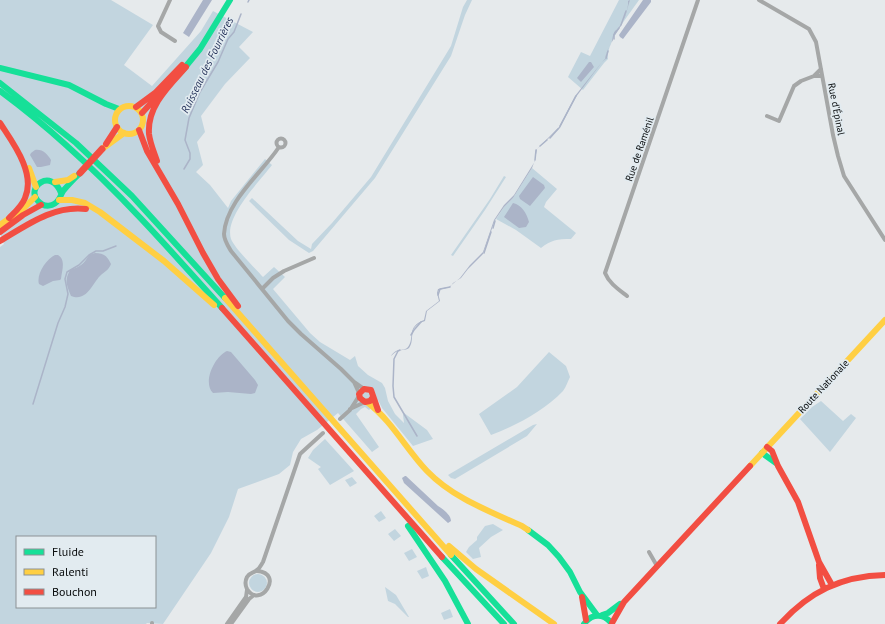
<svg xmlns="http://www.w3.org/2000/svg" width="885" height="624" viewBox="0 0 885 624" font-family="'PT Sans',sans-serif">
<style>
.green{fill:#c2d5df;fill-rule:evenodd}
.water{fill:#abb4c8}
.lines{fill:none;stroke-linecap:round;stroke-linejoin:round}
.stream{stroke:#abb4c8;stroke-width:1.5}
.street{stroke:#a5a7a7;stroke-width:4}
.fast{stroke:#16e098;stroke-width:6}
.slow{stroke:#ffcf43;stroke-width:6}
.jam{stroke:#f24e42;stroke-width:6}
.jam-bridge{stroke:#f24e42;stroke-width:7}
.labels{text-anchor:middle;stroke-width:3.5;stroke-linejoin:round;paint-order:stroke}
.street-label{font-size:10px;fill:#090c0d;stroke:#e2ebf0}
.water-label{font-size:11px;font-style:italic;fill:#27345b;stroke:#e2ebf0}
</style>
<rect width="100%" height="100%" fill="#e6eaec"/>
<path class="green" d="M0 0H111L153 25 124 65 152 86 201 31 213 11 253 32 239 47 250 58 225 84 201 116 205 132 197 142 203 165 196 172 210 185 228 208 231 201 265 159 272 165C259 182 224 217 231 239 235 249 256 269 263 277L274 267 285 277 273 289 310 333 320 342 350 360 355 356 358 366 368 375 382 383 385 388 388 401 395 414 404 423 403 415 404 413 427 430 433 439 413 446 382 408 378 400 369 410 365 407 361 409 356 414 379 447 372 452 338 413 317 430 301 439 293 452 290 465 279 474 238 489 229 517 211 553 163 624 147 623 146 624H0V247L4 244 0 233ZM17 537H155V607H17Z
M467 0H472L465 15 451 56 375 178 313 251 309 253 289 240 249 201 252 198 298 241 311 249 312 244 332 223 371 177 451 46 463 7Z
M619 0H639C629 15 606 42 608 59L604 63 583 90 568 77 581 52 590 56Z
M532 168 557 189 546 202 544 207 576 233 571 239C557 239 551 240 541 248L516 230 496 219 504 207 513 198Z
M504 176 506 177 485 210 453 256 451 255 490 199Z
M549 352 566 366 570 377C568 381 566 387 563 391 544 411 517 425 491 435L479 414 517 387Z
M821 401 843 421 851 414 856 418 830 452 800 419 812 407Z
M537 424 527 436 455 479 451 478 448 475 533 425Z
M325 439 354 471 330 485 318 469 321 467 308 458 313 450Z
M352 477 357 483 350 487 345 480Z
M381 511 386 518 379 522 374 516Z
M493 524 503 530 491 537 479 548 481 557 473 559 466 552 469 547 477 540V537L485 526Z
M395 529 401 536 394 541 388 534Z
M412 549 417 557 409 561 404 553Z
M426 567 429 576 422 579 417 571Z
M249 583a9 9 0 1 1 18 0a9 9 0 1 1-18 0Z
M385 587 396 595 409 617H408L395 604 388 601Z
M450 609 453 617 444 620 441 613Z"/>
<path class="water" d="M203 0H212L189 37 183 33Z
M630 0C628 6 627 11 625 17 623 21 621 22 621 26L614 35 613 40 606 53 607 58 602 62 576 97 560 128 537 149 535 160 532 168 513 198 504 207 495 220 483 254 468 269 461 278 453 283 450 287 439 290 438 293 440 301 427 311 425 321C406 327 416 339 409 348 405 351 400 349 396 352 394 353 393 354 391 356 392 354 394 352 396 351 399 349 405 351 408 347 415 338 406 327 424 320L426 311 439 301 437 293 438 289 449 287 460 278 470 265 483 252 494 220 504 205 514 195 532 166 535 161 536 150 559 127 575 96 602 62 606 58C605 53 608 49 611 44 613 40 612 35 615 31 616 30 618 29 619 27 623 22 629 8 628 1Z
M643 0H651V2L623 39 620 37 619 35Z
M589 62H591L594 67 581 82 577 78Z
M35 150C43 149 47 154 51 160L50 165 41 167H37L30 155 31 153Z
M533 177 544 185 545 188 530 206 520 199 519 196Z
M513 203C522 205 527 214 529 222L526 227 519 228 504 217Z
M95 253C104 253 107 256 111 264 109 270 104 272 100 276 92 284 87 302 71 296 67 285 64 281 70 270 80 267 84 264 89 255Z
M55 255H58C66 260 62 270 61 279L60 280 53 281 43 286 39 284C36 275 46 259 55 255Z
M227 351 231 352 255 380 258 385 255 393 251 394 228 392 213 393C202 382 215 356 227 351Z
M405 476H406L438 506C443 509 451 515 451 521L448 523 404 483 402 478Z"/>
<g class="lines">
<path class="stream" d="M248 2 249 0
M621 25 626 11
M614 39V35L619 28
M606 58 608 51
M560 126 576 96
M550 138 558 129
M540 146 547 140
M535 160 536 150
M184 169 190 159V153L185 140 189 118 200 92 218 62 228 39 234 32 241 14
M493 228 495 221
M484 253 491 232
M438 295 440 289 450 287
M411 335 414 330 421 322
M400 350 398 351 394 359 393 386 394 397 417 436
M33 404 58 323 65 307 68 294 65 279 67 272 79 265 89 255 96 251H103L116 246"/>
<path class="street" d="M170 0 158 26 161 32 175 41
M759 0 809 29 816 42 833 135 838 156 844 176 885 240
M821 69 814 76H822
M767 116 779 121 794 86 801 81 814 76
M276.5 143a4.5 4.5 0 1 1 9 0a4.5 4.5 0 1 1-9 0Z
M279 147C262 173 226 201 224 234 224 240 228 246 231 251L288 321 301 334 341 369 354 382 364 389
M262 289 273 278 284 271 314 258
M627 296C618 289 609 283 605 273L698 0
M354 382 359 393
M350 409 365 402
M340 419 350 410 359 396
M649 552 657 566
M257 571C285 573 260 610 247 589 245 585 245 581 247 577 250 572 254 573 257 570 260 568 261 565 263 562L300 454 323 433
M152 624V623
M227 624 246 597 247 590
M231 624 249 599 254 595"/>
<path class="fast" d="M0 68 69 85 106 104 119 109
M182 71 200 49 230 0
M0 83 76 143 132 196 225 298
M0 91C23 108 45 126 66 145 122 195 172 252 222 308
M61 193C51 167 25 188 38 201 44 208 54 207 59 199 61 196 61 194 63 191 68 185 74 179 80 173
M762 453 776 463
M408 526 445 581 468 624
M528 530 548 545 559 557 570 572 580 592 597 615
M451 555 514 624
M442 557 504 624
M602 615 608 613 620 604
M584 624C592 613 604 613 612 624"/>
<path class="slow" d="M115 120a14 14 0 1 1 28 0a14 14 0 1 1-28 0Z
M102 149 124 133
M29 168 36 187
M55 182 68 180 74 176
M59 200H72L85 203 100 212 164 261 214 305
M0 225 24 208 35 197
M225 298 451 555
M367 402C392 421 406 449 427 471 453 498 489 511 522 526L528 530
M750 466 885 320
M449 546 476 569 554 624"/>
<path class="jam" d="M136 107 155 93 182 65
M142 113 162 91
M0 123C13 143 36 173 25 198 22 206 15 212 9 218
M139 130 147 151 178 204 203 253 218 279 238 306
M106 144 117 127
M157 161C154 152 150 143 149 134 147 106 169 86 186 67
M0 232 23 215 41 205
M0 241C27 225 54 205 86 209
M222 308 442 557
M373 397 370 401 365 402 360 398 359 394 364 389 371 390 378 410
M767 447 772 451 778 466 798 502 819 562 832 585
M819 565 820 578 824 589
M582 597 586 620
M612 623 624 602 750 466
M780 624C809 592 841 576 885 575"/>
<path class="jam-bridge" d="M80 173 102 149"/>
</g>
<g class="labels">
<g class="street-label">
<text transform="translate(837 109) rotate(79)" y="4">Rue d’Épinal</text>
<text transform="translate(639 149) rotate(-71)" y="4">Rue de Raménil</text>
<text transform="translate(823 386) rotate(-47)" y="4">Route Nationale</text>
</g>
<g class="water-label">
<text transform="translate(207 65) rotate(-64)" y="4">Ruisseau des Fourrières</text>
</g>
</g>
<rect x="16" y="536" width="140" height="72" fill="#e2ebf0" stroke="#8b9295"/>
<rect x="24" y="549" width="20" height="6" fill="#16e098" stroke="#8b9295"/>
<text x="52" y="556" font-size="12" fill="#090c0d">Fluide</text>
<rect x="24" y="569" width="20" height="6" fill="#ffcf43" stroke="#8b9295"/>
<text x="52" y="576" font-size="12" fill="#090c0d">Ralenti</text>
<rect x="24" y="589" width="20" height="6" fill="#f24e42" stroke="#8b9295"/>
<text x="52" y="596" font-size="12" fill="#090c0d">Bouchon</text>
</svg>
